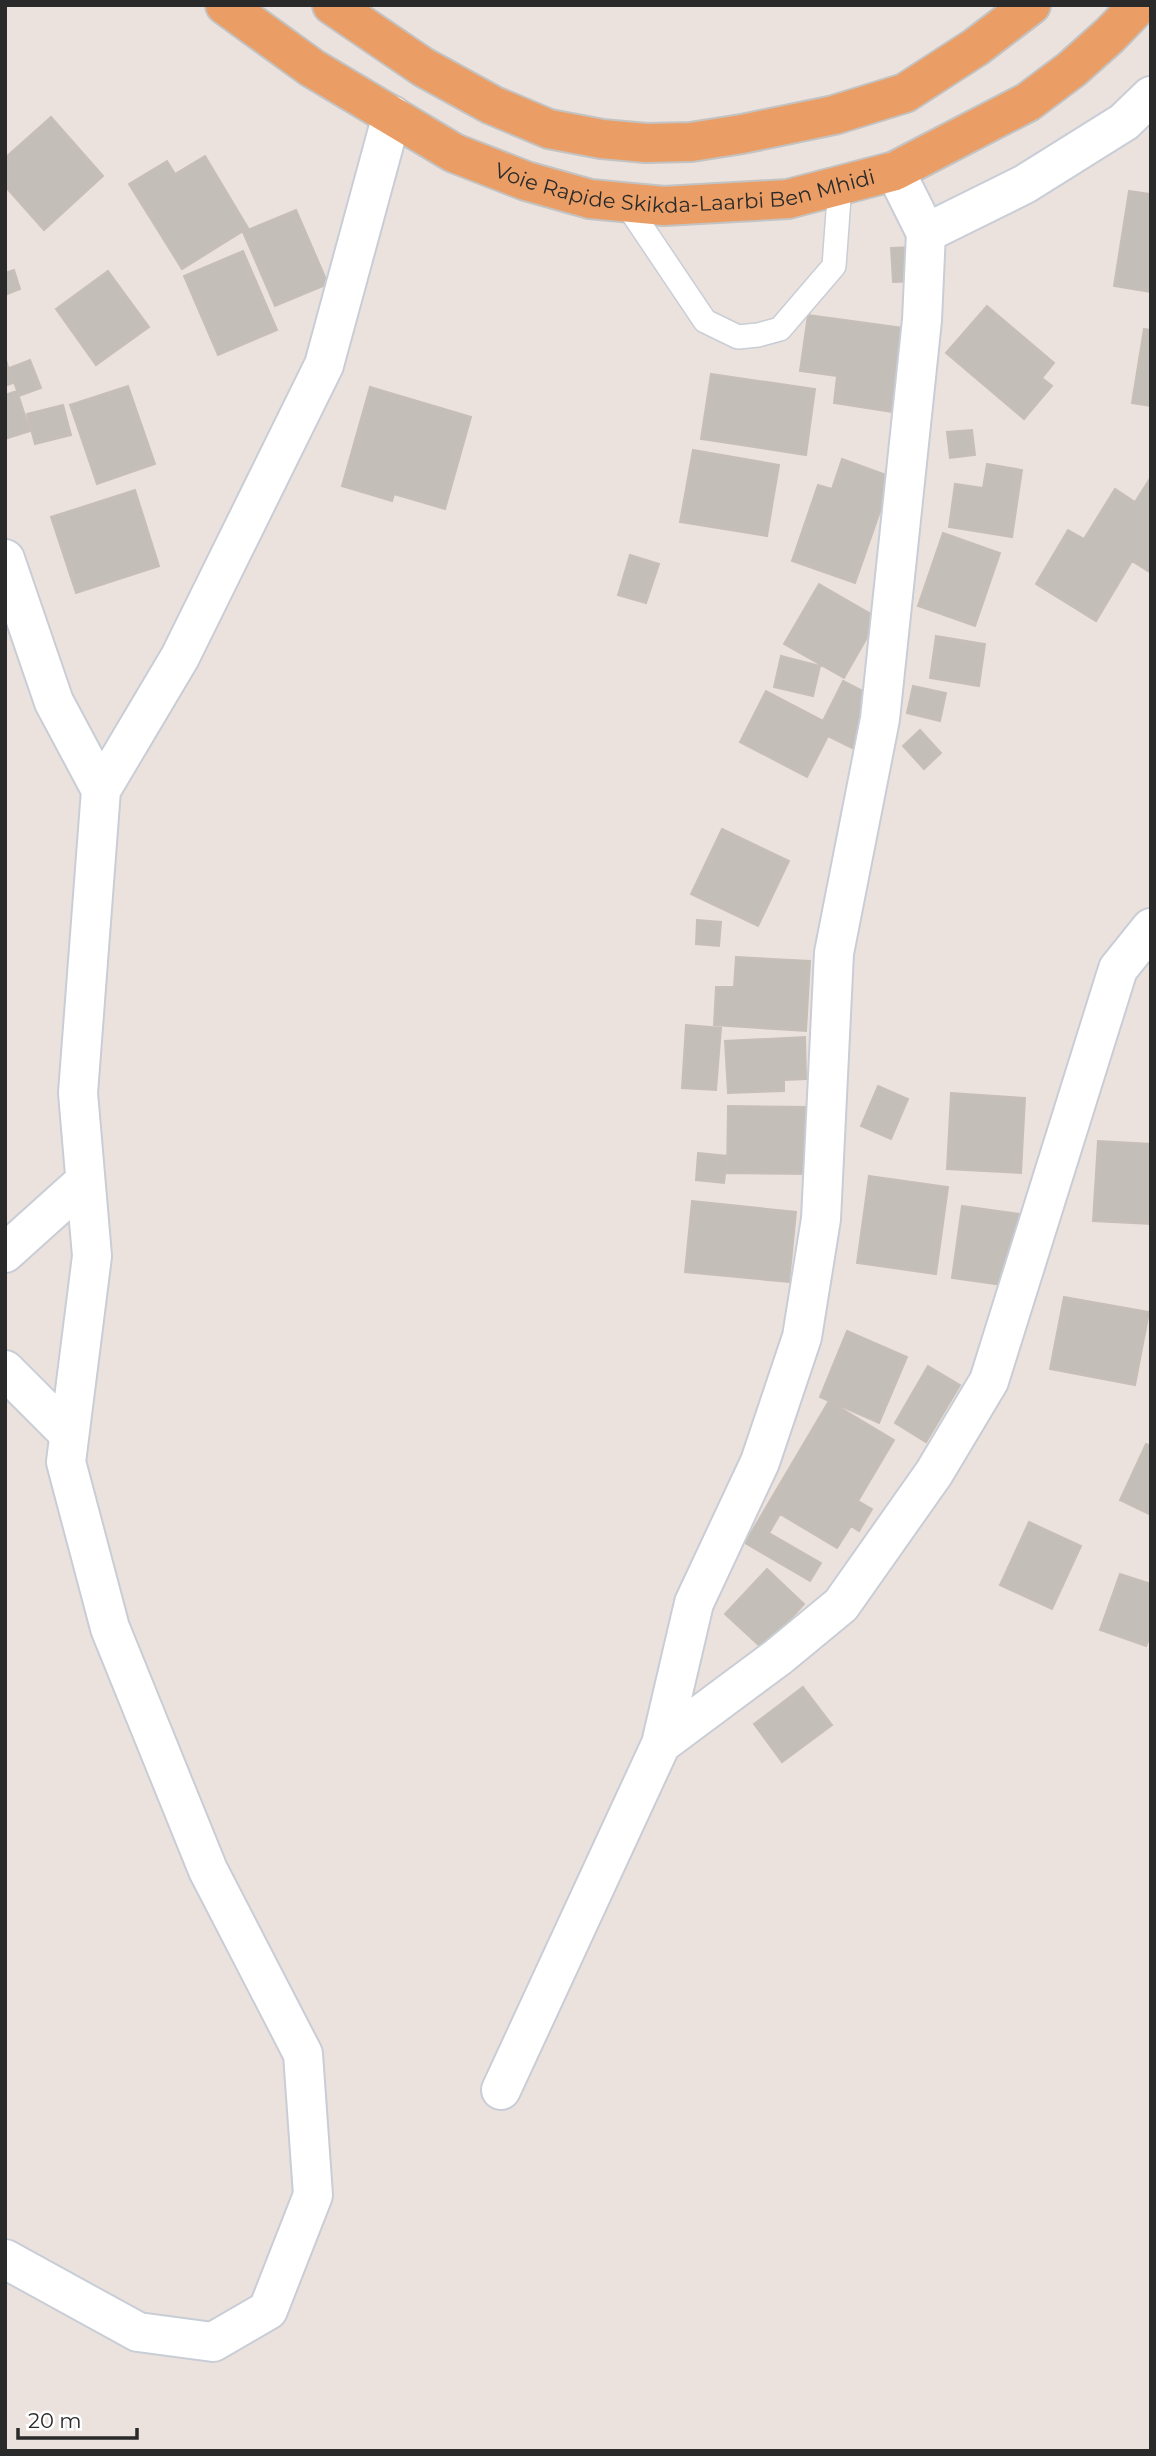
<svg xmlns="http://www.w3.org/2000/svg" width="1156" height="2456" viewBox="0 0 1156 2456" font-family="Montserrat,sans-serif">
<style>
.building{fill:#c3beb8;stroke:#c6beb7;stroke-width:2}
.lines{fill:none;stroke-linecap:round;stroke-linejoin:round}
.service-casing{stroke:#c8cdd6;stroke-width:26}
.minor-casing{stroke:#c8cdd6;stroke-width:42}
.trunk-casing{stroke:#c3c3c3;stroke-width:42}
.service{stroke:#fff;stroke-width:23}
.minor{stroke:#fff;stroke-width:38}
.trunk{stroke:#ea9e65;stroke-width:38}
.labels{text-anchor:middle;stroke-width:6;stroke-linejoin:round;paint-order:stroke}
.street-label{font-size:21px;fill:#2a2a2a;stroke:#fff}
</style>
<rect width="100%" height="100%" fill="#ebe2dd"/>
<path class="building" d="M51 117 103 176 44 230 5 186V158Z
M205 156 248 228 182 269 129 184 167 161 175 174Z
M1129 191 1151 194V292L1114 286Z
M296 210 328 284 275 306 243 232Z
M916 247 918 281 893 282 891 248Z
M243 251 277 330 218 355 184 276Z
M14 270 20 289 5 295V273Z
M108 271 149 327 96 365 56 309Z
M987 306 1054 363 1042 378 1052 386 1024 419 946 353Z
M808 315 904 328 893 412 834 403 837 376 800 371Z
M1144 329 1151 330V406L1132 403Z
M5 357 13 383 5 386Z
M30 360 41 388 19 396 9 368Z
M711 374 815 389 806 455 701 439Z
M128 386 155 464 97 484 70 405Z
M370 387 471 417 445 509 394 494 392 501 342 486Z
M17 391 30 431 5 439V395Z
M63 405 71 435 35 444 27 414Z
M972 430 975 455 950 458 947 432Z
M693 450 779 465 767 536 680 522Z
M842 459 892 477 855 583 792 561 818 485 832 489Z
M987 464 1022 470 1012 537 949 527 955 484 983 488Z
M1151 477V573L1132 561 1096 621 1036 584 1068 530 1084 539 1115 489 1135 502Z
M135 490 159 566 76 593 51 517Z
M943 533 1000 553 975 626 918 606Z
M630 555 659 564 646 603 618 595Z
M819 584 878 618 844 678 784 644Z
M936 636 985 644 979 686 930 678Z
M781 656 820 666 813 696 774 687Z
M843 681 882 701 856 750 828 736 807 777 740 742 766 691 823 721Z
M913 686 946 693 940 721 907 713Z
M920 730 941 753 924 769 903 746Z
M722 829 789 861 758 926 691 894Z
M697 920 721 922 719 946 696 944Z
M736 957 810 961 806 1031 714 1025 716 987H734Z
M686 1025 721 1028 716 1090 682 1088Z
M805 1037 806 1079 784 1080V1091L728 1093 725 1041Z
M878 1086 908 1099 891 1139 861 1126Z
M951 1093 1025 1098 1021 1173 947 1169Z
M728 1106 811 1107V1174L727 1173Z
M1098 1141 1151 1144V1224L1093 1221Z
M698 1153 727 1156 724 1183 696 1180Z
M869 1176 948 1187 936 1274 857 1263Z
M692 1201 796 1212 789 1282 685 1272Z
M962 1206 1020 1214 1010 1286 952 1278Z
M1064 1297 1149 1312 1135 1385 1050 1369Z
M847 1331 907 1357 879 1423 820 1397Z
M928 1366 960 1385 926 1442 895 1423Z
M829 1401 894 1440 858 1501 872 1509 859 1531 851 1526 837 1548 780 1514 769 1533 821 1563 810 1581 745 1543Z
M1146 1444 1151 1446V1515L1120 1500Z
M1029 1522 1081 1546 1052 1609 1000 1585Z
M767 1569 804 1604 763 1649 725 1614Z
M1120 1574 1151 1584V1634L1146 1646 1100 1630Z
M803 1687 832 1725 782 1762 754 1724Z"/>
<g class="lines">
<defs>
<path id="service" d="M625 202 705 321 738 337 758 335 780 329 834 266 840 185"/>
<path id="minor" d="M926 233 1025 184 1124 122 1151 96
M5 559 54 702 101 790
M5 1253 85 1181
M5 1370 69 1434
M661 1744 778 1657 841 1605 934 1473 989 1381 1118 969 1151 928
M501 2090 661 1744 694 1603 760 1462 802 1337 821 1219 834 953 880 719 922 320 926 233 895 171
M5 2259 138 2332 213 2342 268 2310 313 2195 303 2054 208 1870 110 1628 66 1462 92 1256 78 1093 101 790 180 657 324 365 392 115"/>
<g id="trunk">
<path id="s1" d="M225 5 312 68 454 153 526 181 590 199 664 206 788 199 895 171 1028 102 1072 69 1110 35 1139 5"/>
<path d="M332 5 423 67 492 105 549 129 602 139 646 143 691 142 742 134 834 115 905 93 976 47 1031 5"/>
</g>
</defs>
<use href="#service" class="service-casing"/>
<use href="#minor" class="minor-casing"/>
<use href="#trunk" class="trunk-casing"/>
<use href="#service" class="service"/>
<use href="#minor" class="minor"/>
<use href="#trunk" class="trunk"/>
</g>
<g class="labels">
<g class="street-label">
<text dy="7" stroke="none"><textPath href="#s1" startOffset="511">Voie Rapide Skikda-Laarbi Ben Mhidi</textPath></text>
</g>
</g>
<rect width="1156" height="2456" fill="none" stroke="#2a2a2a" stroke-width="14"/>
<path d="M18 2428v10h119v-10" fill="none" stroke="#2a2a2a" stroke-width="3.5"/>
<text x="28" y="2428" font-size="21" fill="#2a2a2a" stroke="#ffffff" stroke-width="5" paint-order="stroke">20 m</text>
</svg>
